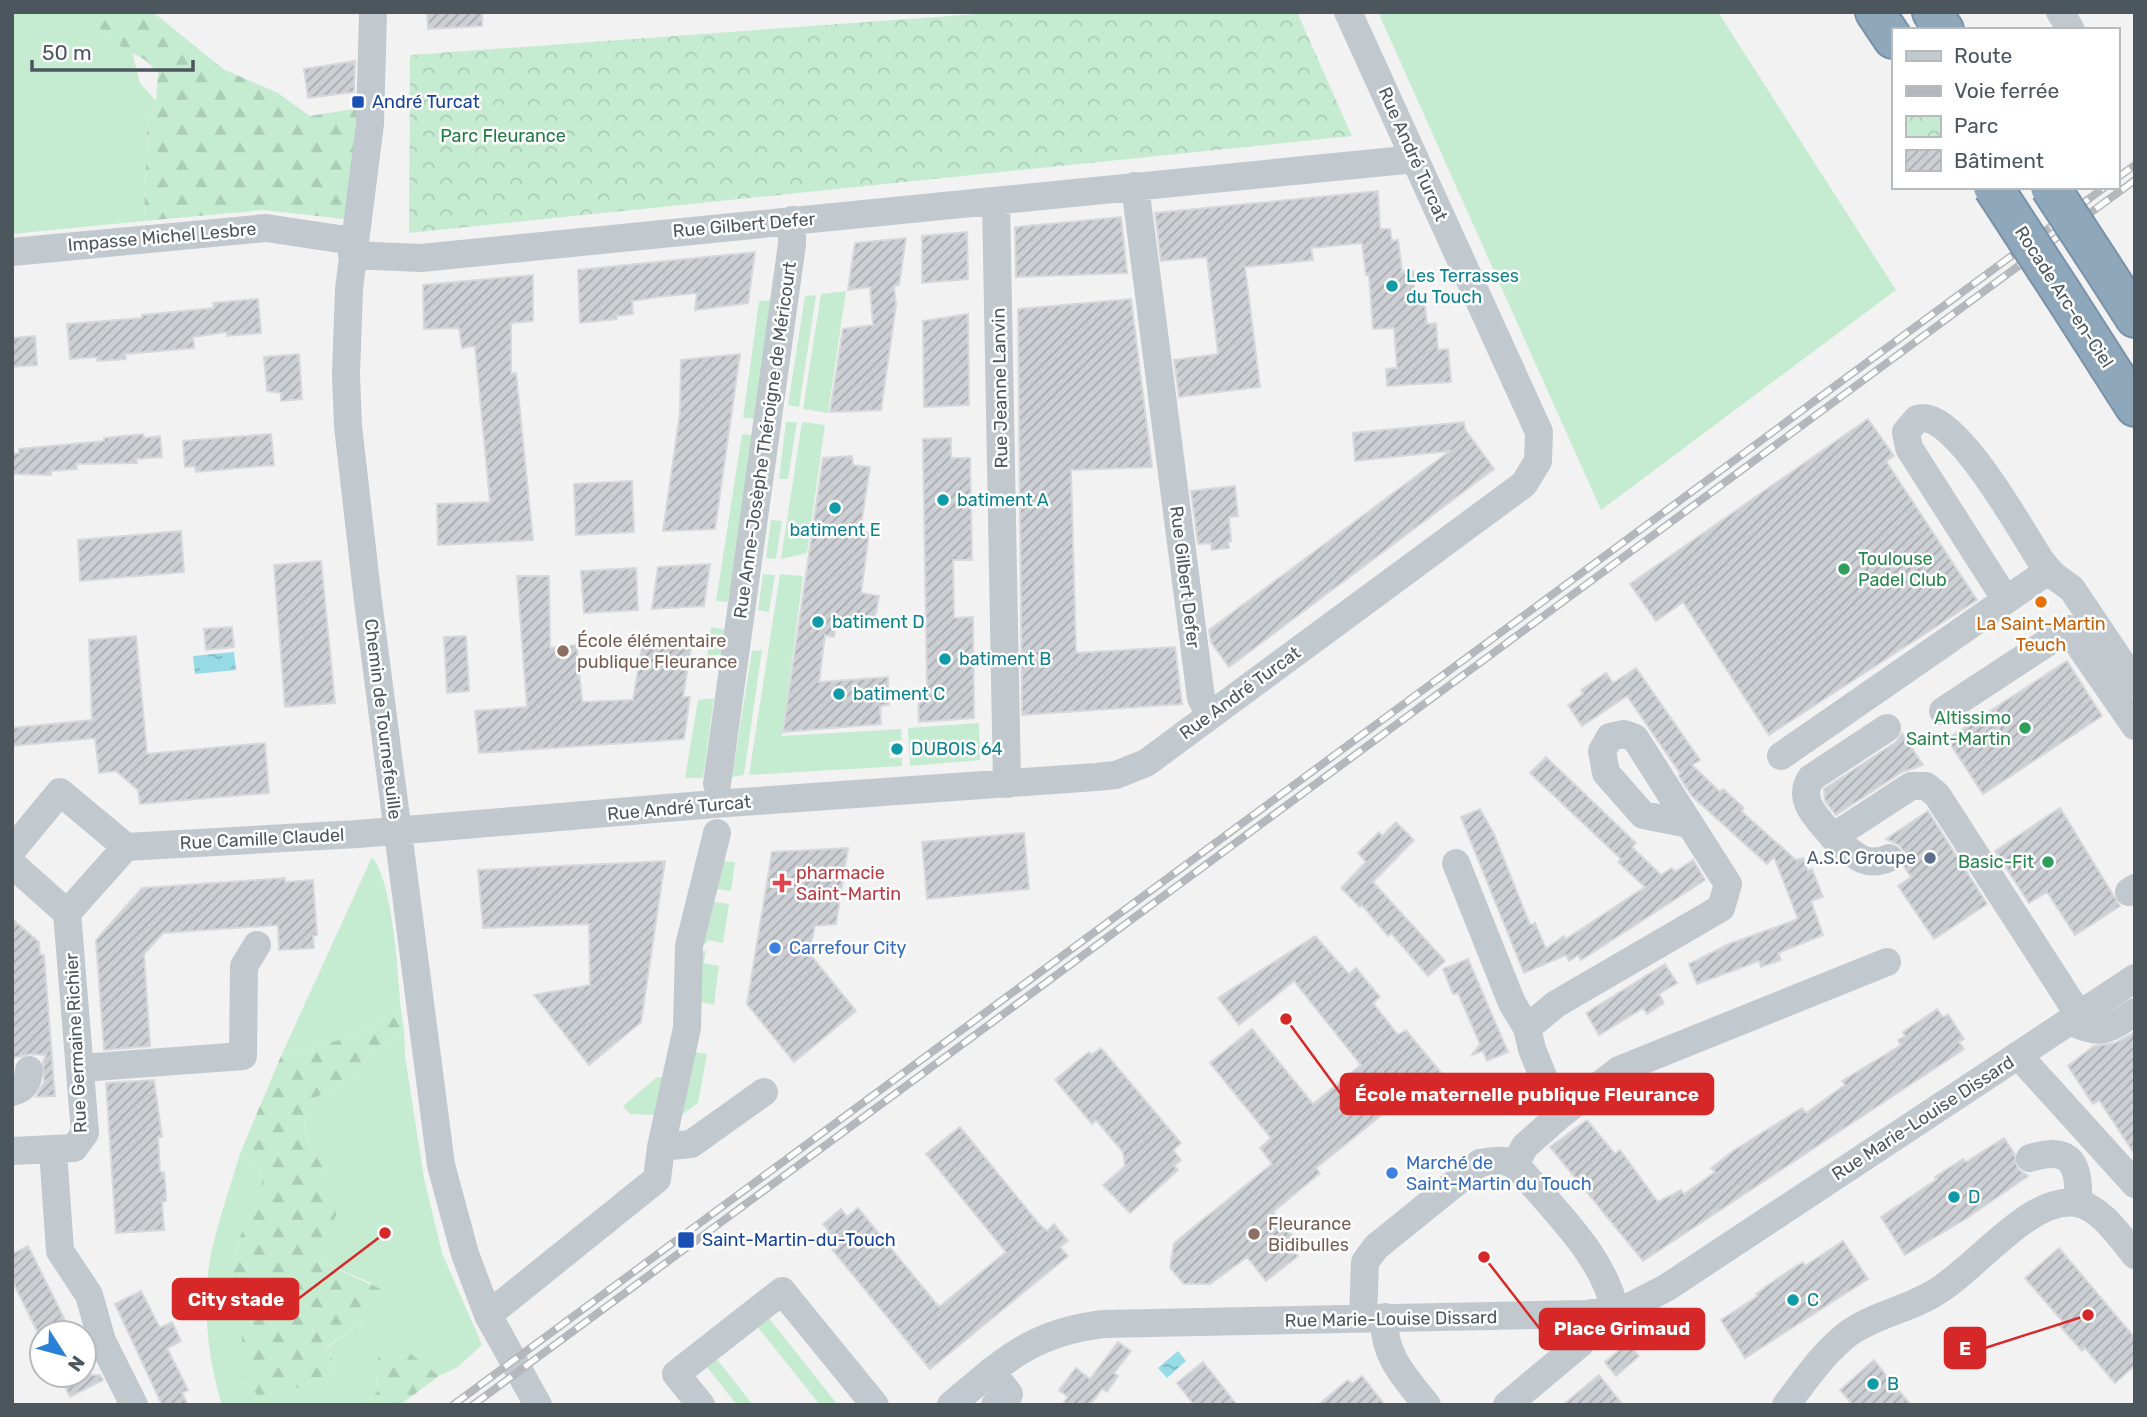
<svg xmlns="http://www.w3.org/2000/svg" width="2147" height="1417" viewBox="0 0 2147 1417" font-family="Rubik,sans-serif">
<style>
.green{fill:#c5ecd1}
.forest{fill:url(#forest-firs)}
.park{fill:url(#park-crowns)}
.water{fill:url(#water-ripples)}
.building{fill:url(#building-hatch);stroke:#d6d8dc;stroke-width:2}
.lines{fill:none;stroke-linecap:round;stroke-linejoin:round}
.highway-casing{stroke:#7992a7;stroke-width:42}
.minor{stroke:#c1c9ce;stroke-width:28}
.highway{stroke:#8ea7bb;stroke-width:38}
.rail-casing{stroke:#b4b7bb;stroke-width:8}
.rail{stroke:#fff;stroke-width:5;stroke-dasharray:16;stroke-linecap:butt}
.highway-bridge-casing{stroke:#7992a7;stroke-width:42;stroke-linecap:butt}
.highway-bridge{stroke:#8ea7bb;stroke-width:38}
.transit-dot{fill:#1a4fb4;stroke:#fff;stroke-width:2.5}
.culture-dot{fill:#0f9aa8;stroke:#fff;stroke-width:2.5}
.leisure-dot{fill:#2e9e5b;stroke:#fff;stroke-width:2.5}
.food-dot{fill:#e8710a;stroke:#fff;stroke-width:2.5}
.education-dot{fill:#8d6e63;stroke:#fff;stroke-width:2.5}
.service-dot{fill:#5c6f8a;stroke:#fff;stroke-width:2.5}
.health-dot{fill:#e0444e;stroke:#fff;stroke-width:2.5}
.shop-dot{fill:#3f7fe0;stroke:#fff;stroke-width:2.5}
.labels{text-anchor:middle;stroke-width:5;stroke-linejoin:round;paint-order:stroke}
.transit-label{font-size:18px;fill:#164399;stroke:#fff;text-anchor:start}
.park-label{font-size:18px;fill:#207a46;stroke:#fff}
.street-label{font-size:18px;fill:#4b565d;stroke:#fff}
.culture-label{font-size:18px;fill:#0d838f;stroke:#fff;text-anchor:start}
.leisure-label{font-size:18px;fill:#27864d;stroke:#fff;text-anchor:end}
.food-label{font-size:18px;fill:#c56008;stroke:#fff}
.education-label{font-size:18px;fill:#785e54;stroke:#fff;text-anchor:start}
.service-label{font-size:18px;fill:#4e5e75;stroke:#fff;text-anchor:end}
.health-label{font-size:18px;fill:#be3a42;stroke:#fff;text-anchor:start}
.shop-label{font-size:18px;fill:#366cbe;stroke:#fff;text-anchor:start}
.leader{fill:none;stroke:#d62828;stroke-width:2.5}
.callout-dot{fill:#d62828;stroke:#fff;stroke-width:2.5}
.callout{fill:#d62828;stroke:#d62828;stroke-width:2.5}
.callout-label{font-size:19px;text-anchor:middle;font-weight:bold;fill:#fff}
</style>
<defs>
<pattern id="forest-firs" width="22" height="20" patternUnits="userSpaceOnUse" patternTransform="scale(1.75)"><rect width="22" height="20" fill="#c5ecd1"/><path d="M5 1l3.5 6h-7zM16 11l3.5 6h-7z" fill="#abccb6"/></pattern>
<pattern id="park-crowns" width="20" height="18" patternUnits="userSpaceOnUse" patternTransform="scale(1.75)"><rect width="20" height="18" fill="#c5ecd1"/><path d="M2 6a3 3 0 1 1 6 0M12 15a3 3 0 1 1 6 0" fill="none" stroke="#abccb6"/></pattern>
<pattern id="water-ripples" width="26" height="14" patternUnits="userSpaceOnUse" patternTransform="scale(1.75)"><rect width="26" height="14" fill="#96dbe5"/><path d="M2 4q2-2 4 0t4 0M15 11q2-2 4 0t4 0" fill="none" stroke="#7cb4bd"/></pattern>
<pattern id="building-hatch" width="6" height="6" patternUnits="userSpaceOnUse" patternTransform="scale(1.75)"><rect width="6" height="6" fill="#cccfd3"/><path d="M-1 1l2-2M0 6l6-6M5 7l2-2" fill="none" stroke="#a8abae"/></pattern>
</defs>
<rect width="100%" height="100%" fill="#f3f2f2"/>
<path class="green" d="M12 12H92L106 38 132 52 140 83 156 101 147 123 144 221 12 234Z
M1378 12H1718L1896 290 1601 510Z
M846 291 828 413 803 409 821 294Z
M816 295 799 407 788 405 805 296Z
M774 300 756 419 743 418 759 301Z
M786 422H797L788 479H779Z
M802 422 825 425 807 553 781 559Z
M742 434 753 435 728 602 716 601Z
M771 520 782 521 776 559 766 558Z
M763 574 775 575 769 612 758 610Z
M780 574 803 576 782 736 901 729 902 740 889 742 890 758H902V766L749 775Z
M711 627 727 630 726 654 707 656Z
M762 650 744 775 732 777 752 651Z
M714 698 703 778H685L698 700Z
M979 723 980 760 910 766 908 728Z
M372 857C393 881 398 975 401 1009L354 1036 281 1056Z
M719 861 735 862 731 891 710 888Z
M706 901 729 904 723 943 708 940 706 944 695 940Z
M695 951H706L704 963 719 966 714 1005 698 1001Z
M404 1031 405 1056 424 1178 442 1253 482 1345 458 1367 439 1376 396 1343 376 1373 379 1390 363 1405H222C207 1357 201 1298 212 1249 220 1216 231 1183 241 1151L261 1170 264 1192 239 1238 232 1282 240 1313 246 1384 266 1401 337 1370 326 1348 370 1317 371 1283 318 1260 328 1175 307 1141 303 1104 352 1078 370 1054Z
M691 1051 707 1054 698 1103 680 1116Z
M657 1077H669L658 1115 630 1114 623 1106Z
M764 1312 838 1405H820L753 1321Z
M713 1354 753 1405H737L703 1362Z"/>
<path class="forest" d="M153 12 223 69 278 93 310 116 360 108 344 219 263 210 144 221 147 123 156 101 158 72 145 60 106 38 91 13Z
M401 1009 404 1031 370 1054 352 1078 303 1104 307 1141 328 1175 336 1215 318 1260 387 1292 370 1317 326 1347 337 1370 265 1402 245 1383 240 1313 232 1282 239 1238 263 1192 261 1170 241 1151 281 1056 354 1036Z
M396 1342 439 1376 400 1405H363L379 1390 376 1373 380 1346Z"/>
<path class="park" d="M1005 12H1297L1352 136 409 233 410 55Z"/>
<path class="water" d="M234 652 236 670 195 674 193 656Z
M1178 1351 1186 1361 1167 1378 1158 1368Z"/>
<path class="building" d="M427 12H482V26L428 29Z
M355 61 354 92 308 98 304 69Z
M1378 191 1380 229H1390L1392 241 1398 240 1402 271H1413L1415 297 1424 296 1427 324 1436 323 1438 350 1448 349 1451 382 1387 386 1386 369 1397 368 1394 328 1373 329 1369 275H1366L1362 243 1311 248 1313 260 1245 267 1260 387 1179 397 1174 360 1218 354 1207 257 1161 261 1155 213Z
M1121 217 1127 273 1016 277 1015 227Z
M967 232 968 279 922 283V236Z
M906 238 899 285 894 286 896 305 881 410 830 412 843 329 873 325 870 287 848 290 855 243Z
M755 252 748 303 695 310 697 293 658 297 632 301 633 314 617 316V319L580 323 578 270Z
M533 275V321L511 323V374L516 373 533 540 438 545 437 504 490 502 475 346 462 348 459 328 424 329 423 285Z
M258 299 261 333 227 336V332L193 337 194 348 125 354 126 359 97 361V357L70 359 67 324 142 318V315L214 308 213 303Z
M1131 299 1152 467 1071 470 1076 653 1175 647 1182 704 1022 715 1018 309Z
M968 314 969 405 924 407 923 321Z
M35 336 37 365 12 367V338Z
M299 354 302 399 281 401V393L267 391 264 357Z
M740 354 715 529 663 531 680 413 681 360Z
M1868 419 1894 456 1886 461 1977 600 1769 735 1683 602 1656 621 1630 584Z
M1464 422 1465 429 1494 469 1229 667 1211 642 1209 630 1450 451 1355 461 1353 433Z
M143 434 144 438 160 436 162 457 136 459 137 463 76 464 77 469 51 471V475L12 474V454L19 453V449L104 441V438Z
M271 434 274 465 196 472 195 466 185 467 183 441Z
M951 438V458H970L972 560H953L954 618 973 617 974 718 919 722 918 690H927L923 439Z
M852 456 853 465 870 467 860 532 869 533 861 593 879 596 874 624 837 618 834 637 825 635 819 682 888 677 889 705 880 706 881 724 783 732 823 458Z
M632 481 634 532 576 535 574 484Z
M1235 486 1238 516 1229 517 1231 541 1228 542 1229 548 1212 550 1211 543 1198 544 1191 491Z
M181 531 184 572 80 581 78 540Z
M321 561 335 703 285 707 274 565Z
M710 564 704 606 652 609 658 567Z
M636 568 638 610 584 613 581 571Z
M517 576H549L550 648 577 645 582 702 633 700 643 640 693 636 683 697H690L684 739 479 753 475 711 527 707Z
M232 627 234 647 206 650 204 629Z
M136 636 147 754 265 743 269 793 140 804 138 790 116 771 99 773 95 738 12 746V728L92 720 89 640Z
M466 636 469 691 447 693 444 637Z
M2067 661 2102 716 1983 794 1947 739Z
M1636 668 1700 760 1692 765 1720 792 1723 789 1744 808 1741 811 1796 860 1803 858 1808 871 1812 869 1823 897 1811 901 1823 935 1778 953 1781 960 1761 967 1759 961 1697 984 1689 964 1729 944 1798 919 1774 857 1767 864 1692 796 1679 776 1683 771 1680 773 1627 696 1582 726 1568 705 1583 694 1581 690 1606 673 1613 683Z
M1902 733 1923 765 1902 772 1836 815 1825 801 1824 789 1896 742Z
M1546 757 1636 843 1632 847 1661 875 1672 868 1675 872 1693 860 1705 880 1581 960 1578 955 1569 961 1566 955 1524 973 1461 817 1480 809 1494 834 1530 925 1535 923 1546 949 1564 936 1566 939 1645 887 1618 862 1621 859 1530 773Z
M2060 808 2120 906 2075 935 2047 892 2029 903 1995 851Z
M1928 811 1987 904 1934 939 1898 886 1911 877 1903 865 1904 852 1899 845 1886 839Z
M1396 822 1414 840 1373 882 1445 961 1428 976 1391 933 1388 936 1362 905 1360 907 1341 888 1366 862 1358 853 1379 832 1382 836Z
M1024 833 1029 889 927 899 922 842Z
M848 848 836 924 815 926 809 953 856 1011 794 1062 747 1004 772 852Z
M665 861 641 1022 589 1065 534 995 590 985 589 924 483 928 478 870Z
M285 878V882L313 880 317 935 313 936 314 948 279 950 278 925 163 933 144 954 150 1046 104 1050 96 940 142 888Z
M12 919 39 942 40 955H44L55 1096 36 1097 44 1082 43 1062 46 1055 30 1054 12 1058Z
M1315 936 1349 974 1356 968 1380 997 1373 1003 1398 1035 1406 1030 1442 1074 1419 1094 1414 1089 1316 1168 1320 1173 1273 1212 1295 1239 1288 1244 1298 1256 1266 1281 1247 1257 1210 1284H1184L1170 1268 1174 1243 1272 1164 1260 1148 1271 1138 1210 1063 1252 1029 1313 1104 1361 1065 1294 981 1239 1025 1218 998Z
M1468 959 1508 1052 1487 1061 1483 1051 1472 1055 1480 1044 1458 993 1453 994 1443 969Z
M1665 964 1677 983 1659 994 1664 1003 1647 1014 1643 1008 1599 1035 1586 1013Z
M1937 1009 1943 1017 1948 1014 1964 1039 1959 1042 1964 1049 1643 1261 1550 1147 1587 1120 1615 1154 1620 1150 1658 1202 1681 1190 1684 1194 1715 1172 1711 1168 1733 1151 1802 1108 1806 1113 1845 1085 1842 1081 1901 1045 1898 1040 1905 1036 1903 1032Z
M2135 1032V1155L2099 1100 2093 1104 2068 1066 2094 1046 2115 1043Z
M1101 1048 1181 1143 1173 1150 1181 1160 1174 1166 1178 1170 1130 1213 1103 1185 1125 1166 1123 1152 1096 1120 1092 1124 1055 1080 1089 1052 1092 1055Z
M154 1080 162 1137H158L160 1172H164L166 1193V1201L162 1202 164 1230 116 1233 106 1083Z
M960 1127 1039 1224 1047 1231 1054 1224 1068 1241 1060 1247 1068 1256 930 1369 822 1237 829 1231 823 1224 841 1209 847 1217 858 1208 939 1307 1006 1252 926 1154Z
M2004 1138 2014 1153 2018 1169 2028 1176 1967 1218 1905 1255 1881 1217 1937 1179 1935 1177 1963 1159 1966 1162Z
M1843 1241 1868 1279 1745 1358 1721 1320 1758 1296 1756 1294 1775 1280 1803 1262 1805 1266Z
M28 1246 56 1302 71 1333H38L12 1280V1254Z
M2059 1248 2135 1338V1365L2115 1383 2085 1348 2082 1351 2060 1326 2064 1323 2025 1278Z
M141 1291 160 1328 172 1322 181 1341 167 1348 188 1390 182 1393 188 1405H162L115 1304Z
M1118 1342 1131 1351 1114 1373 1118 1376 1107 1392 1102 1389 1090 1405H1062L1068 1397 1059 1390 1076 1368 1090 1379Z
M1628 1343 1639 1356 1616 1376 1605 1362Z
M1874 1360 1882 1370 1911 1405H1853L1840 1390Z
M1203 1362 1237 1405H1194L1177 1383Z
M59 1375H100L103 1380 70 1397Z
M1599 1375 1623 1405H1563Z
M1362 1376 1385 1405H1318L1348 1380 1352 1384Z"/>
<g class="lines">
<defs>
<path id="highway" d="M1875 12 1893 39
M1932 12 1944 30
M2099 262 2135 318
M2064 296 2135 407"/>
</defs>
<use href="#highway" class="highway-casing"/>
<path class="minor" d="M373 12 370 124 349 289 346 374 348 426 368 601 441 1165 465 1254 488 1315 538 1405
M2060 12 2071 30
M1135 186 1201 698 1210 716
M996 201 1007 784
M12 252 266 228 353 241
M352 255 421 258 1415 159
M2006 600 1909 448 1906 432 1917 419C1953 405 2023 534 2041 561L2053 575 2072 589 2135 683
M1943 711 2068 629 2135 726
M1887 728 1811 778C1796 801 1818 818 1833 837L1911 786H1926L1937 795 2079 1015
M1781 756 2048 571
M717 784 792 244V220
M1833 837C1852 853 1864 869 1889 858
M12 850 60 792 126 847 358 834 714 804 1096 777 1116 775 1146 763 1524 484 1538 461 1539 432 1348 12
M1456 863 1512 1003 1527 1028 1532 1049 1559 1116
M12 864 67 913 126 847
M2129 892 2135 888
M2070 1021C2102 1036 2106 1031 2135 1012
M1527 1028 1556 1004 1721 908 1728 884 1635 738 1624 734 1610 737 1602 751 1606 773 1643 815 1689 824
M2018 1055 2135 1184
M81 1068 243 1056 244 966 257 945
M12 1092C25 1089 28 1082 29 1070
M661 1147 687 1028 689 946 717 833
M12 1151 74 1148 85 1133 67 913
M53 1151 60 1251 89 1295 102 1341 134 1405
M2030 1158C2072 1145 2080 1165 2078 1203
M1515 1164 1525 1146 1559 1116 1619 1070 1887 962
M488 1315 657 1179 661 1147 691 1144 764 1092
M1385 1317C1381 1353 1406 1379 1427 1405
M1363 1318 1365 1262 1376 1247 1480 1163C1500 1159 1509 1158 1524 1174 1558 1215 1603 1256 1615 1310
M991 1371 1009 1394 995 1405
M701 1405 676 1374 782 1291 875 1405
M951 1405C1005 1360 1031 1333 1103 1324L1586 1314 1629 1307 1666 1288 2135 978
M1507 1405 1581 1343 1586 1333V1314
M1786 1405C1806 1379 1823 1353 1849 1333 1875 1315 1905 1310 1931 1295 1973 1273 2029 1195 2076 1203 2101 1207 2120 1237 2135 1255"/>
<use href="#highway" class="highway"/>
<defs>
<path id="rail" d="M2117 178 2135 165
M453 1405 2105 187
M473 1405 2135 180"/>
</defs>
<use href="#rail" class="rail-casing"/>
<use href="#rail" class="rail"/>
<defs>
<path id="highway-bridge" d="M1993 187 2064 296
M2050 187 2099 262"/>
</defs>
<use href="#highway-bridge" class="highway-bridge-casing"/>
<use href="#highway-bridge" class="highway-bridge"/>
</g>
<g class="transit-dot">
<rect x="351" y="95" width="14" height="14" rx="3.5"/>
<rect x="677" y="1231" width="18" height="18" rx="3.5"/>
</g>
<g class="culture-dot">
<circle cx="1392" cy="286" r="7"/>
<circle cx="943" cy="500" r="7"/>
<circle cx="835" cy="508" r="7"/>
<circle cx="818" cy="622" r="7"/>
<circle cx="945" cy="659" r="7"/>
<circle cx="839" cy="694" r="7"/>
<circle cx="897" cy="749" r="7"/>
<circle cx="1954" cy="1197" r="7"/>
<circle cx="1793" cy="1300" r="7"/>
<circle cx="1873" cy="1384" r="7"/>
</g>
<g class="leisure-dot">
<circle cx="1844" cy="569" r="7"/>
<circle cx="2025" cy="728" r="7"/>
<circle cx="2048" cy="862" r="7"/>
</g>
<circle class="food-dot" cx="2041" cy="602" r="7"/>
<g class="education-dot">
<circle cx="563" cy="651" r="7"/>
<circle cx="1254" cy="1234" r="7"/>
</g>
<circle class="service-dot" cx="1930" cy="858" r="7"/>
<path class="health-dot" d="M778.5 872.5h7v7h7v7h-7v7h-7v-7h-7v-7h7z"/>
<g class="shop-dot">
<circle cx="775" cy="948" r="7"/>
<circle cx="1392" cy="1173" r="7"/>
</g>
<g class="labels">
<g class="transit-label">
<text x="372" y="108">André Turcat</text>
<text x="702" y="1246">Saint-Martin-du-Touch</text>
</g>
<g class="park-label">
<text x="503" y="142">Parc Fleurance</text>
</g>
<g class="street-label">
<text transform="translate(1413 154) rotate(66)" y="6">Rue André Turcat</text>
<text transform="translate(744 225) rotate(-5)" y="6">Rue Gilbert Defer</text>
<text transform="translate(162 237) rotate(-5)" y="6">Impasse Michel Lesbre</text>
<text transform="translate(2064 297) rotate(57)" y="6">Rocade Arc-en-Ciel</text>
<text transform="translate(1000 388) rotate(-91)" y="6">Rue Jeanne Lanvin</text>
<text transform="translate(765 440) rotate(-82)" y="6">Rue Anne-Josèphe Théroigne de Méricourt</text>
<text transform="translate(1185 577) rotate(83)" y="6">Rue Gilbert Defer</text>
<text transform="translate(1240 693) rotate(-36)" y="6">Rue André Turcat</text>
<text transform="translate(383 719) rotate(83)" y="6">Chemin de Tournefeuille</text>
<text transform="translate(679 808) rotate(-5)" y="6">Rue André Turcat</text>
<text transform="translate(262 839) rotate(-3)" y="6">Rue Camille Claudel</text>
<text transform="translate(76 1043) rotate(-93)" y="6">Rue Germaine Richier</text>
<text transform="translate(1923 1118) rotate(-33)" y="6">Rue Marie-Louise Dissard</text>
<text transform="translate(1391 1319) rotate(-1)" y="6">Rue Marie-Louise Dissard</text>
</g>
<g class="culture-label">
<text x="1406" y="282">Les Terrasses<tspan x="1406" dy="21">du Touch</tspan></text>
<text x="957" y="506">batiment A</text>
<text x="835" y="536" text-anchor="middle">batiment E</text>
<text x="832" y="628">batiment D</text>
<text x="959" y="665">batiment B</text>
<text x="853" y="700">batiment C</text>
<text x="911" y="755">DUBOIS 64</text>
<text x="1968" y="1203">D</text>
<text x="1807" y="1306">C</text>
<text x="1887" y="1390">B</text>
</g>
<g class="leisure-label">
<text x="1858" y="565" text-anchor="start">Toulouse<tspan x="1858" dy="21">Padel Club</tspan></text>
<text x="2011" y="724">Altissimo<tspan x="2011" dy="21">Saint-Martin</tspan></text>
<text x="2034" y="868">Basic-Fit</text>
</g>
<g class="food-label">
<text x="2041" y="630">La Saint-Martin<tspan x="2041" dy="21">Teuch</tspan></text>
</g>
<g class="education-label">
<text x="577" y="647">École élémentaire<tspan x="577" dy="21">publique Fleurance</tspan></text>
<text x="1268" y="1230">Fleurance<tspan x="1268" dy="21">Bidibulles</tspan></text>
</g>
<g class="service-label">
<text x="1916" y="864">A.S.C Groupe</text>
</g>
<g class="health-label">
<text x="796" y="879">pharmacie<tspan x="796" dy="21">Saint-Martin</tspan></text>
</g>
<g class="shop-label">
<text x="789" y="954">Carrefour City</text>
<text x="1406" y="1169">Marché de<tspan x="1406" dy="21">Saint-Martin du Touch</tspan></text>
</g>
</g>
<path class="leader" d="M1286 1019L1341 1094M385 1233L298 1299M1484 1257L1540 1329M2088 1315L1985 1348"/>
<g class="callout-dot">
<circle cx="1286" cy="1019" r="7"/>
<circle cx="385" cy="1233" r="7"/>
<circle cx="1484" cy="1257" r="7"/>
<circle cx="2088" cy="1315" r="7"/>
</g>
<g class="callout">
<rect x="1341" y="1074" width="372" height="40" rx="7"/>
<rect x="173" y="1279" width="125" height="40" rx="7"/>
<rect x="1540" y="1309" width="164" height="40" rx="7"/>
<rect x="1945" y="1328" width="40" height="40" rx="7"/>
</g>
<g class="callout-label">
<text x="1527" y="1101">École maternelle publique Fleurance</text>
<text x="236" y="1306">City stade</text>
<text x="1622" y="1335">Place Grimaud</text>
<text x="1965" y="1355">E</text>
</g>
<rect width="2147" height="1417" fill="none" stroke="#4b565d" stroke-width="28"/>
<rect x="1892" y="28" width="228" height="161" fill="#ffffff" stroke="#b7bbbe" stroke-width="2"/>
<rect x="1906" y="51" width="35" height="10" fill="#c1c9ce" stroke="#b7bbbe" stroke-width="2"/>
<text x="1954" y="63" font-size="21" fill="#4b565d">Route</text>
<rect x="1906" y="86" width="35" height="10" fill="#b4b7bb" stroke="#b7bbbe" stroke-width="2"/>
<text x="1954" y="98" font-size="21" fill="#4b565d">Voie ferrée</text>
<rect x="1906" y="116" width="35" height="21" fill="url(#park-crowns)" stroke="#b7bbbe" stroke-width="2"/>
<text x="1954" y="133" font-size="21" fill="#4b565d">Parc</text>
<rect x="1906" y="150" width="35" height="21" fill="url(#building-hatch)" stroke="#b7bbbe" stroke-width="2"/>
<text x="1954" y="168" font-size="21" fill="#4b565d">Bâtiment</text>
<g transform="translate(63 1354) rotate(126)"><circle r="33" fill="#ffffff" stroke="#b7bbbe" stroke-width="2"/>
<path d="M0-5L12 26L0 18L-12 26Z" fill="#2982d6"/>
<text y="-10" font-size="19" font-weight="bold" text-anchor="middle" fill="#4b565d">N</text>
</g>
<path d="M32 60v10h161v-10" fill="none" stroke="#4b565d" stroke-width="3.5"/>
<text x="42" y="60" font-size="21" fill="#4b565d" stroke="#ffffff" stroke-width="5" paint-order="stroke">50 m</text>
</svg>
